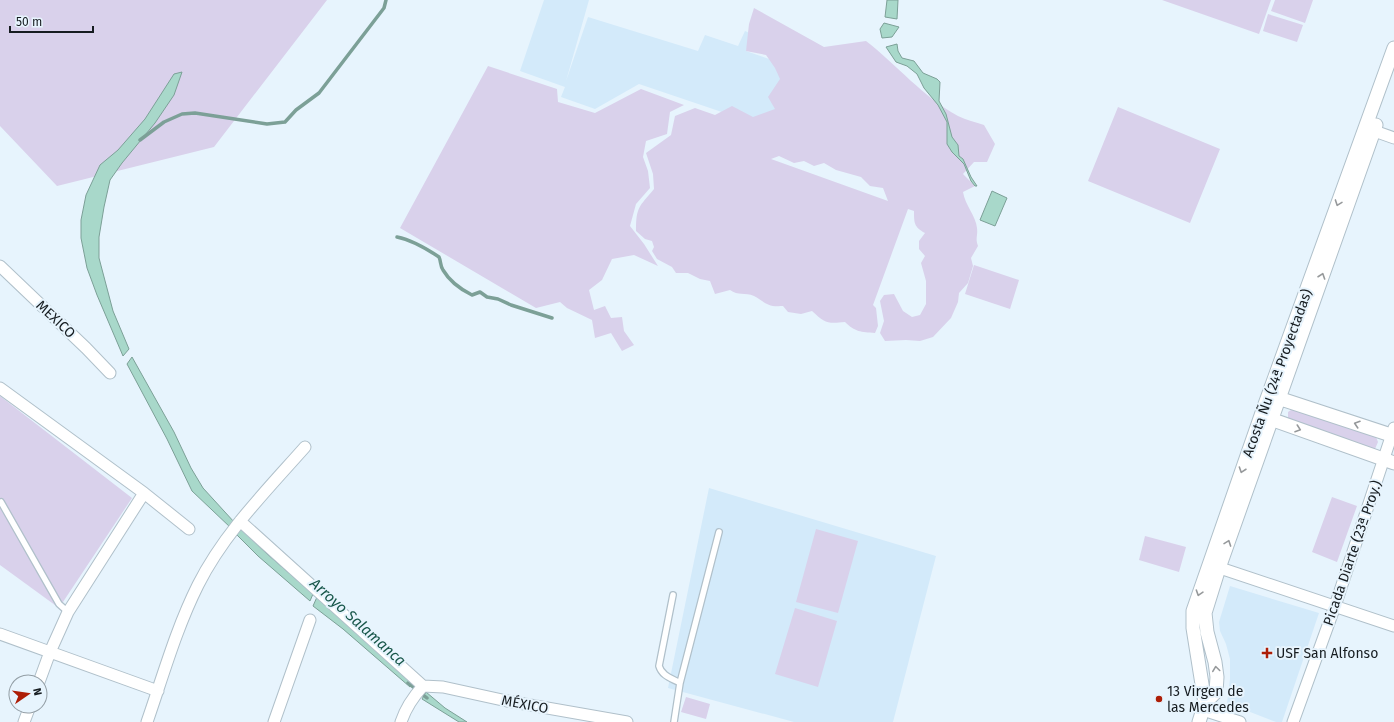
<svg xmlns="http://www.w3.org/2000/svg" width="1394" height="722" viewBox="0 0 1394 722" font-family="'Fira Sans',sans-serif">
<style>
.built{fill:#d3eafa}
.green{fill:#d9d1eb;fill-rule:evenodd}
.water{fill:#a8d8ca;stroke:#7ca097}
.lines{fill:none;stroke-linecap:round;stroke-linejoin:round}
.stream{stroke:#7ca097;stroke-width:3.5}
.service-casing{stroke:#b0c0ca;stroke-width:8}
.minor-casing{stroke:#b0c0ca;stroke-width:13}
.tertiary-casing{stroke:#b0c0ca;stroke-width:15}
.service{stroke:#fff;stroke-width:5.5}
.minor{stroke:#fff;stroke-width:11}
.tertiary{stroke:#fff;stroke-width:13}
.oneway{stroke:#96999b}
.poi-dot{fill:#ad1e07;stroke:#e7f4fd;stroke-width:1.5}
.labels{text-anchor:middle;stroke-width:4;stroke-linejoin:round;paint-order:stroke}
.street-label{font-size:14px;fill:#161c20;stroke:#e7f4fd}
.poi-label{font-size:14px;fill:#161c20;stroke:#e7f4fd;text-anchor:start}
.water-label{font-size:15px;font-style:italic;fill:#175649;stroke:#e7f4fd}
</style>
<rect width="100%" height="100%" fill="#e7f4fd"/>
<path class="built" d="M544 0H589L566 81 588 17 698 51 705 35 738 46 745 31 752 34 746 51 789 66 769 128 639 84 595 109 561 97 565 87 520 71Z
M709 488 936 556 893 722H794L668 688Z
M1230 586 1319 613 1282 722H1276L1227 703 1230 679V659L1226 644 1220 631 1219 622Z"/>
<path class="green" d="M0 0H327L214 147 57 186 0 126Z
M1162 0H1271L1259 34Z
M1275 0H1313L1305 23 1271 11Z
M754 8 824 47 866 41C897 65 923 97 958 116 966 120 976 122 984 125L995 144 987 162H974L963 174 975 186 963 192C965 205 976 216 977 228 978 236 975 238 978 246L971 258 973 266 968 283 959 293 958 302 951 318 933 337 920 341 906 340 885 341 880 333 884 321 880 301 884 295 894 294 903 311 912 317 920 315 926 304V281L921 263 925 256 919 249V241L925 233C914 227 914 223 914 211L908 209 873 305 876 308 878 326 875 333C861 332 855 332 845 322 827 324 825 323 812 311L801 314 788 312 783 306C766 307 767 303 754 296 745 292 738 296 730 290L715 294 710 281 700 279 688 273H676L672 267 657 259 652 251 654 247 652 241 645 239 636 231C636 207 639 207 654 189L653 174 646 153 671 135 675 116 695 108 715 115 732 106 753 117 775 109 768 97 780 79 775 68 766 55 746 51 749 24ZM779 156 794 163 804 161 814 166 824 163 836 170 861 177 870 186 883 188 888 201 771 159Z
M1268 14 1303 25 1297 42 1263 31Z
M488 66 557 89 558 102 595 113 641 89 684 105 670 112 667 134 646 141 643 157 648 171 650 188 636 204 630 226 644 244 658 266 634 255 612 259 602 280 589 290 594 310 605 306 611 318 622 317 624 331 634 345 622 351 611 333 595 338 592 320 567 308 560 302 536 308 400 228Z
M1118 107 1220 149 1190 223 1088 181Z
M974 265 1019 280 1010 309 965 294Z
M0 396 132 498 59 608 0 565Z
M1291 410H1294L1376 437 1378 442 1375 449 1371 450 1288 419V412Z
M1332 497 1357 506 1337 562 1312 552Z
M816 529 858 541 838 613 796 602Z
M1145 536 1186 547 1179 572 1139 560Z
M795 608 837 621 818 687 775 674Z
M686 697 710 704 706 719 681 712Z"/>
<path class="water" d="M887 0H898L897 19 885 17Z
M884 23 899 27 892 37 882 38 880 29Z
M897 44 898 51 902 58 914 61 923 73 937 79 940 82 939 101 946 114 952 137 958 145 959 156 963 159 971 177 977 186H975L971 181 964 164 952 152 947 144V122L938 105 924 88 917 74 907 66 896 62 886 47Z
M182 72 174 95 155 123 122 163 110 180 104 207 99 237V258L113 311 129 349 123 356 97 295 87 268 81 238V220L86 195 100 165 118 150 145 119 174 74Z
M992 191 1007 198 995 226 980 220Z
M132 357 174 432 191 468 203 488 235 523 231 528 192 491 167 439 127 364Z
M238 526 266 553 313 594 310 601 258 556 235 533Z
M317 597 414 683 410 687 343 629 313 606Z
M426 692 445 708 467 722H459L422 699Z"/>
<g class="lines">
<path class="stream" d="M140 140 164 122 182 114 195 113 267 124 285 122 296 110 319 93 384 8 386 0
M397 237C412 240 427 249 439 257 441 261 440 266 443 270 450 282 460 289 472 295L480 292 487 297 498 299 511 305 552 318
M408 683 427 698"/>
<defs>
<path id="service" d="M1 502 59 604 68 612
M673 595 659 666C662 676 671 678 680 683
M674 722 680 683 719 532"/>
<path id="minor" d="M1366 128 1394 138
M0 266 86 348 110 373
M0 388 144 493 189 529
M240 521 423 686
M1211 565 1394 626
M0 634 158 691
M39 682 50 652 68 612 144 493
M423 686 443 687 507 701 627 722
M1203 710 1240 722
M24 722 30 706
M147 722C163 676 176 629 198 585 224 533 267 490 305 447
M274 722 310 620
M401 722C406 707 413 697 423 686
M1293 722 1335 606 1394 428"/>
<path id="tertiary" d="M1272 396 1394 436
M1265 417 1394 463
M1205 703 1216 692 1217 677 1215 662 1207 632 1205 613 1219 568 1376 125
M1199 722 1205 703 1193 628V611L1264 407 1394 48"/>
</defs>
<use href="#service" class="service-casing"/>
<use href="#minor" class="minor-casing"/>
<use href="#tertiary" class="tertiary-casing"/>
<use href="#service" class="service"/>
<use href="#minor" class="minor"/>
<use href="#tertiary" class="tertiary"/>
</g>
<defs><path id="oneway-chevron" d="M-2-3.5L2.5 0L-2 3.5" fill="none" stroke-width="1.6" stroke-linecap="round" stroke-linejoin="round"/></defs>
<g class="oneway">
<use href="#oneway-chevron" transform="translate(1338 203) rotate(110)"/>
<use href="#oneway-chevron" transform="translate(1322 276) rotate(-71)"/>
<use href="#oneway-chevron" transform="translate(1357 424) rotate(-162)"/>
<use href="#oneway-chevron" transform="translate(1298 429) rotate(19)"/>
<use href="#oneway-chevron" transform="translate(1242 470) rotate(109)"/>
<use href="#oneway-chevron" transform="translate(1228 543) rotate(-70)"/>
<use href="#oneway-chevron" transform="translate(1199 593) rotate(108)"/>
<use href="#oneway-chevron" transform="translate(1216 669) rotate(-98)"/>
</g>
<g class="poi-dot">
<path d="M1265 647h4v4h4v4h-4v4h-4v-4h-4v-4h4z"/>
<circle cx="1159" cy="699" r="4"/>
</g>
<g class="labels">
<g class="street-label">
<text transform="translate(56 319) rotate(43)" y="5">MEXICO</text>
<text transform="translate(1277 373) rotate(-70)" y="5">Acosta Ñu (24ª Proyectadas)</text>
<text transform="translate(1352 553) rotate(-71)" y="5">Picada Diarte (23ª Proy.)</text>
<text transform="translate(525 704) rotate(11)" y="5">MÉXICO</text>
</g>
<g class="poi-label">
<text x="1276" y="658">USF San Alfonso</text>
<text x="1167" y="696">13 Virgen de<tspan x="1167" dy="16">las Mercedes</tspan></text>
</g>
<g class="water-label">
<text transform="translate(358 622) rotate(42)" y="5">Arroyo Salamanca</text>
</g>
</g>
<g transform="translate(28 694) rotate(77)"><circle r="19" fill="#e7f4fd" stroke="#939ea5"/>
<path d="M0-3L7 15L0 10L-7 15Z" fill="#ad1e07"/>
<text y="-6" font-size="11" font-weight="bold" text-anchor="middle" fill="#161c20">N</text>
</g>
<path d="M10 26v6h83v-6" fill="none" stroke="#161c20" stroke-width="2"/>
<text x="16" y="26" font-size="12" fill="#161c20" stroke="#e7f4fd" stroke-width="3" paint-order="stroke">50 m</text>
</svg>
